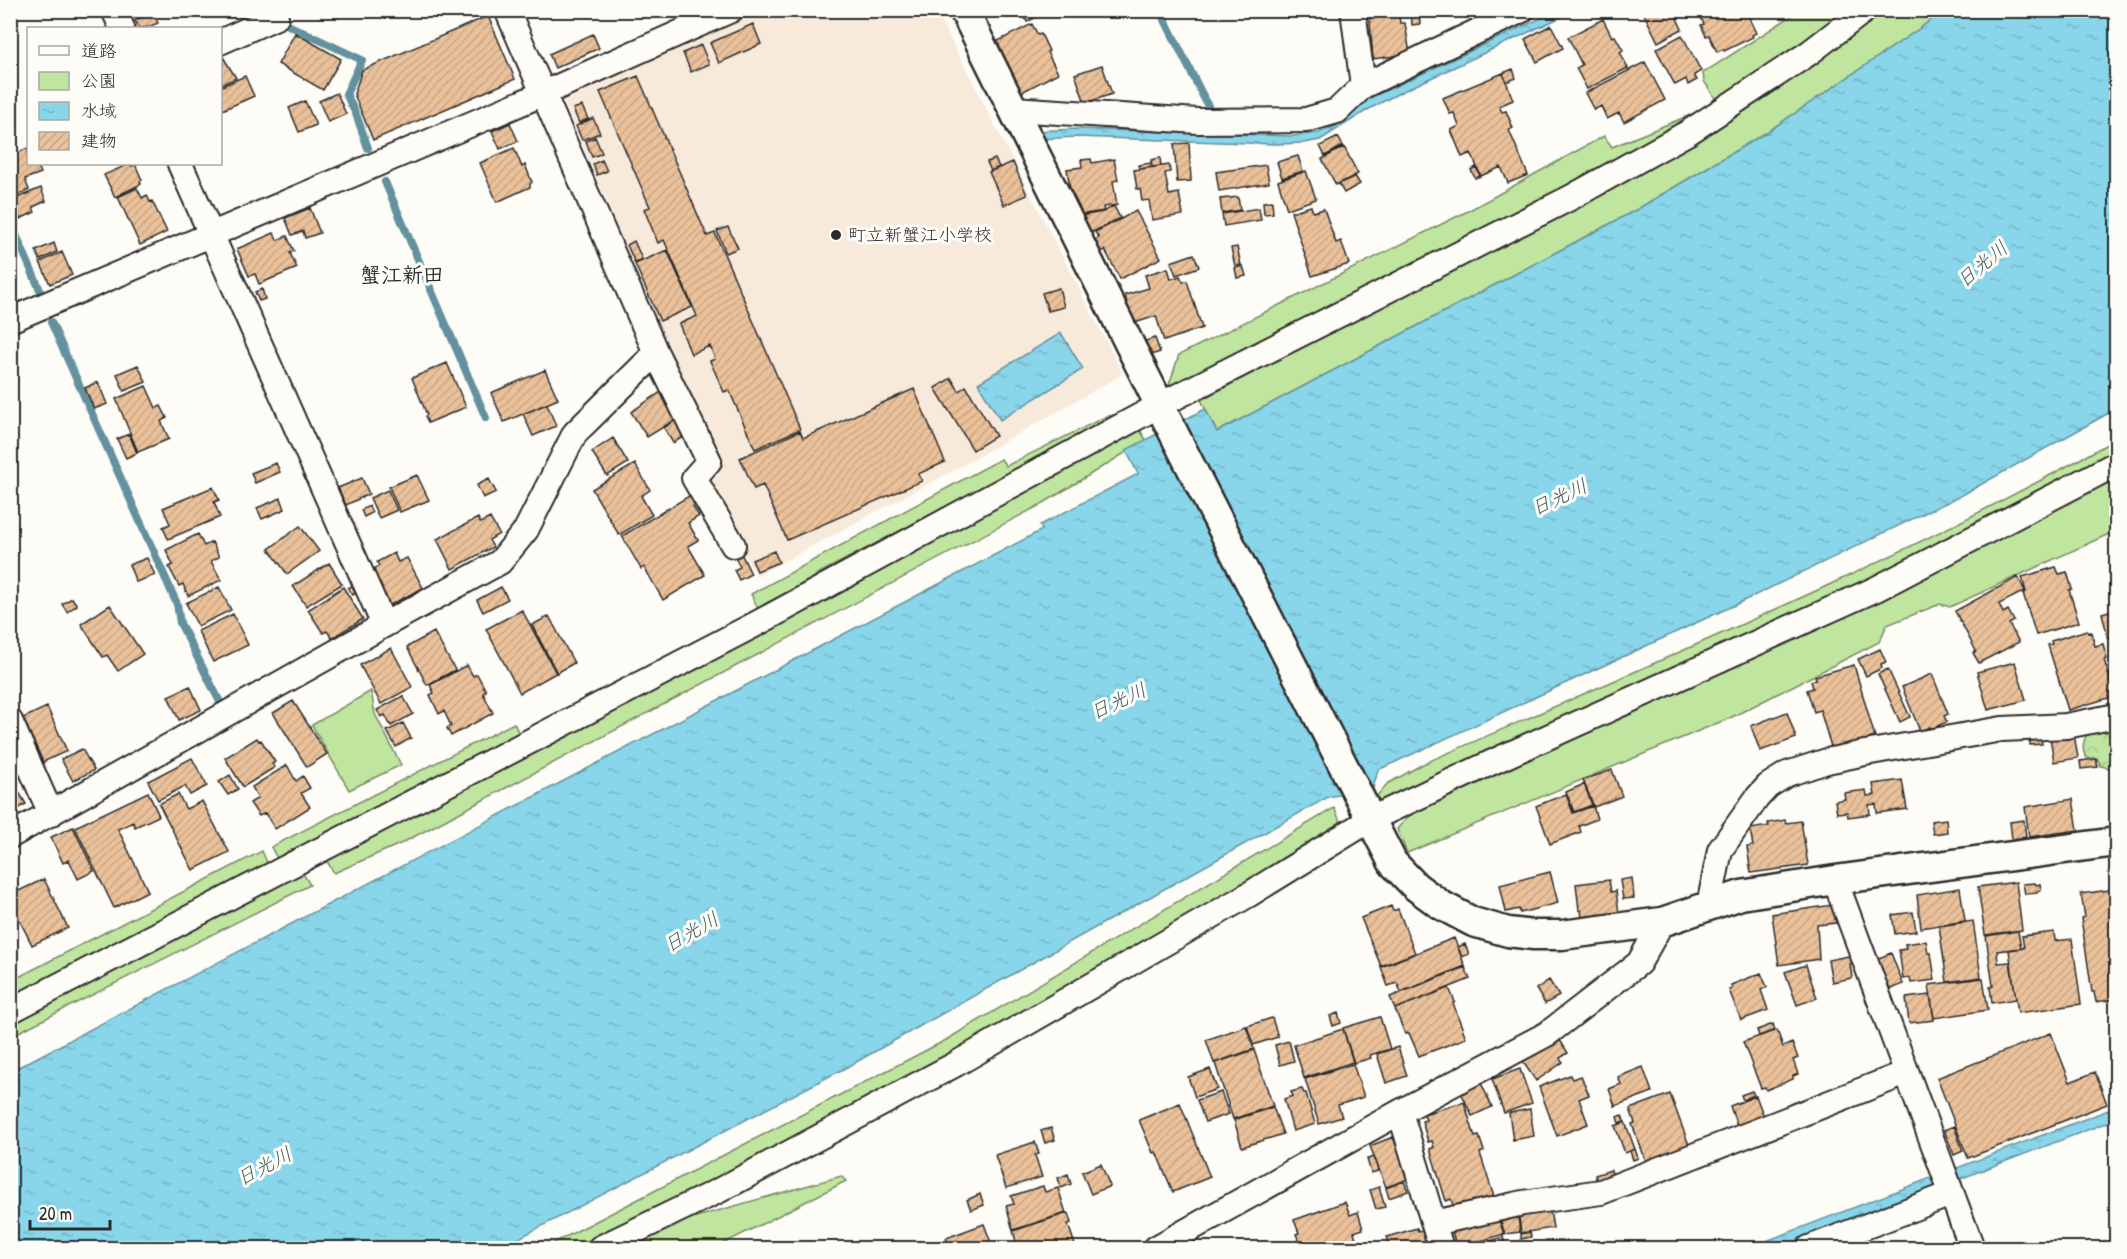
<svg xmlns="http://www.w3.org/2000/svg" width="2127" height="1259" viewBox="0 0 2127 1259" font-family="'Patrick Hand','Klee One',sans-serif">
<style>
.built{fill:#f7eadb}
.green{fill:#c0e59f;stroke:#768865;stroke-width:1.5}
.forest{fill:url(#forest-crowns);stroke:#768865;stroke-width:1.5}
.water{fill:url(#water-ripples);stroke:#63919d;stroke-width:1.5}
.lines{fill:none;stroke-linecap:round;stroke-linejoin:round}
.stream{stroke:#63919d;stroke-width:8}
.building{fill:url(#building-hatch);stroke:#2b2b2b;stroke-width:1.5}
.minor-casing{stroke:#2b2b2b;stroke-width:28}
.tertiary-casing{stroke:#2b2b2b;stroke-width:33}
.minor{stroke:#fdfcf7;stroke-width:24}
.tertiary{stroke:#fdfcf7;stroke-width:28}
.poi-dot{fill:#2b2b2b;stroke:#fdfcf7;stroke-width:2}
.labels{text-anchor:middle;stroke-width:6;stroke-linejoin:round;paint-order:stroke}
.poi-label{font-size:18px;fill:#2b2b2b;stroke:#fdfcf7;text-anchor:start}
.water-label{font-size:20px;font-style:italic;fill:#475e64;stroke:#fdfcf7}
.quarter-label{font-size:21px;font-weight:bold;fill:#2b2b2b;stroke:#fdfcf7}
</style>
<defs>
<pattern id="forest-crowns" width="20" height="18" patternUnits="userSpaceOnUse" patternTransform="scale(1.5)"><rect width="20" height="18" fill="#c0e59f"/><path d="M2 6a3 3 0 1 1 6 0M12 15a3 3 0 1 1 6 0" fill="none" stroke="#a5c589"/></pattern>
<pattern id="water-ripples" width="26" height="14" patternUnits="userSpaceOnUse" patternTransform="scale(1.5)"><rect width="26" height="14" fill="#89d5e9"/><path d="M2 4q2-2 4 0t4 0M15 11q2-2 4 0t4 0" fill="none" stroke="#76b7c8"/></pattern>
<pattern id="building-hatch" width="6" height="6" patternUnits="userSpaceOnUse" patternTransform="scale(1.5)"><rect width="6" height="6" fill="#eac19a"/><path d="M-1 1l2-2M0 6l6-6M5 7l2-2" fill="none" stroke="#c9a685"/></pattern>
</defs>
<rect width="100%" height="100%" fill="#fdfcf7"/>
<filter id="ink" filterUnits="userSpaceOnUse"><feTurbulence type="fractalNoise" baseFrequency=".0167" numOctaves="2"/><feDisplacementMap in="SourceGraphic" scale="12" xChannelSelector="R" yChannelSelector="G"/><feConvolveMatrix kernelMatrix="1 2 1 2 8 2 1 2 1" color-interpolation-filters="sRGB"/></filter>
<g filter="url(#ink)">
<path class="built" d="M758 11H936L1123 374 967 463 757 576 704 485 719 466 561 95Z"/>
<path class="green" d="M1799 11H1852L1718 103 1704 81 1703 73Z
M1879 11H1943L1916 31 1767 132 1636 210 1217 432 1201 400 1572 206 1816 58Z
M1695 113 1700 118 1566 190 1168 388 1179 355 1468 211 1604 136 1612 147Z
M1123 414 817 574 811 581 758 609 751 594 1001 459 1006 466 1107 416Z
M1140 430 1146 440 1042 504 402 843 334 873 325 858Z
M2116 439V456L1874 582 1400 798 1379 800 1377 796 1387 784 1423 764C1657 661 1894 565 2116 439Z
M2116 470V530L2111 533 1950 607 1940 604 1887 625 1879 642 1732 717 1407 853 1397 829 1416 808Z
M371 691 375 714 401 765 349 790 312 725Z
M514 723 519 734 278 860 271 847Z
M1334 808 1341 823 1301 853 953 1055 583 1248H544L946 1040Z
M262 851 268 865 11 999V981Z
M301 870 310 885 11 1036V1022Z
M841 1176 846 1181 715 1248H626L675 1223Z"/>
<path class="forest" d="M2116 728V767L2109 768 2101 766 2097 758H2087C2081 751 2083 741 2087 734Z"/>
<path class="water" d="M1556 11H1574L1401 92 1369 109 1320 140 1304 143 1277 144 1076 137 1039 139 1036 131 1077 129 1293 136 1318 133 1336 126 1370 98Z
M1943 11H2116V409L1964 494 1739 603 1378 770 1373 788 1328 797 849 1066 500 1248H11V1071L1042 530 1040 525 1138 474 1126 450 1205 409 1217 432 1636 210 1767 132 1916 31Z
M1061 333 1083 369 1000 420 978 383Z
M2116 1107V1119L1780 1248H1748Z"/>
<g class="lines">
<path class="stream" d="M1160 10 1208 106
M284 13 288 25 362 60 346 94 356 114 368 148
M385 182 486 418
M10 221 40 290
M51 322 177 604 180 623 220 702"/>
</g>
<path class="building" d="M978 10H1000L982 20Z
M1009 10H1028L1013 18Z
M1028 10H1045L1046 12 1027 22 1023 14Z
M1369 10H1398L1400 23H1405L1410 54 1373 59Z
M1411 10H1419L1420 24 1412 25Z
M1597 10H1611L1600 17Z
M1642 10H1673L1682 29 1658 42Z
M1697 10H1750L1751 13 1748 15 1756 33 1752 35 1753 37 1724 51 1723 49 1717 52 1709 35 1706 36 1701 25 1704 24Z
M152 12 158 23 146 28H139L135 20Z
M488 16 515 79 373 140 354 94 362 70Z
M1603 19 1612 37 1615 36 1623 50 1620 52 1628 68 1587 89 1576 68 1582 65 1568 37Z
M753 24 761 44 719 63 710 43Z
M1032 24 1038 35 1041 34 1049 51 1047 52 1058 73 1020 93 994 43Z
M1551 25 1563 48 1537 62 1525 39Z
M295 33 341 59 323 90 278 64Z
M593 34 599 48 555 68 549 54Z
M1682 35 1701 71 1694 75 1697 80 1688 85 1686 79 1675 85 1656 49Z
M701 45 709 64 691 72 683 53Z
M220 52 236 78 220 85Z
M1645 62 1665 100 1624 122 1619 113 1607 119 1601 106 1594 110 1585 93Z
M1102 65 1112 94 1085 103 1075 74Z
M1513 69 1516 78 1506 82 1503 73Z
M1503 73 1513 100 1499 106 1502 112 1506 111 1513 128 1509 130 1528 175 1508 183 1501 167 1481 176 1471 153 1462 157 1451 130 1459 126 1454 113 1450 114 1443 98Z
M245 76 254 96 220 111V87Z
M638 76 707 236 715 233 800 429 755 449 729 390 724 392 710 361 715 359 710 346 691 354 679 324 697 316 664 240 658 243 644 209 650 207 600 92Z
M337 93 346 114 328 122 319 101Z
M305 101 316 125 299 132 289 108Z
M582 106 588 119 579 123 573 109Z
M593 118 600 133 582 140 576 126Z
M510 123 518 141 500 149 492 131Z
M595 137 602 153 592 157 586 141Z
M1338 137 1343 146 1325 156 1320 146Z
M1189 143 1191 181 1177 182 1174 144Z
M1344 147 1358 174 1336 185 1322 159Z
M28 148V164H37L41 173 25 179 29 190 11 198 10 156Z
M514 148 522 167 525 165 532 182 530 184V187L497 202 480 163Z
M1298 156 1303 171 1282 178 1277 162Z
M1160 158 1161 166 1152 167 1151 160Z
M995 159 999 167 991 171 987 162Z
M1091 159 1092 163 1114 159 1118 180 1113 181 1117 205 1103 207 1104 211 1078 215 1076 202H1072L1067 169 1082 167 1081 160Z
M602 160 607 171 597 175 593 164Z
M1013 162 1027 195 1004 205 989 172Z
M1151 163 1152 167 1139 169 1138 165Z
M129 164 132 166 135 164 142 180 140 181 141 184 115 197 104 175Z
M1169 165 1170 172 1165 173 1169 195 1179 193 1183 215 1152 220 1149 200 1142 201 1140 189H1137L1134 170Z
M1266 165 1269 183 1219 191 1216 172Z
M1476 167 1480 176 1475 178 1471 170Z
M1306 171 1316 199 1287 209 1278 181Z
M1355 176 1360 184 1344 193 1339 184Z
M41 188 46 201 33 207 35 212 20 219 12 200Z
M137 188 142 198 147 195 150 202 152 201 167 232 140 245 118 197Z
M1238 197 1240 210 1222 213 1220 199Z
M1272 201 1273 213 1264 214 1263 202Z
M1114 206 1120 218 1089 234 1080 216 1103 212Z
M1311 206 1313 212 1324 209 1336 243 1341 241 1349 264 1312 276 1291 212Z
M310 208 320 233 305 238 303 231 292 235 285 218Z
M1259 208 1261 220 1224 226 1222 214Z
M1136 211 1161 258 1120 279 1105 250 1101 252 1095 240 1099 238 1095 232Z
M728 227 738 248 726 253 717 231Z
M274 233 277 240 287 236 294 251 290 253 297 268 259 284 255 274 249 276 237 249Z
M634 241 642 259 635 263 627 245Z
M54 243 57 252 40 260 36 251Z
M1237 247 1241 265 1235 266 1231 248Z
M667 250 692 307 660 321 635 264Z
M62 252 72 275 50 284 40 262Z
M1194 254 1199 267 1176 275 1171 262Z
M1243 266 1246 276 1237 278 1235 268Z
M1168 268 1171 279 1180 276 1183 282 1187 281 1202 328 1164 341 1156 316 1132 324 1125 295 1149 288 1145 275Z
M1059 288 1064 307 1048 311 1042 293Z
M262 289 265 299 259 301 255 292Z
M1155 338 1160 352 1148 356 1143 342Z
M447 363 466 407 428 423 425 416 427 415 412 378Z
M138 365 146 382 124 391 117 374Z
M545 370 558 399 504 422 491 393Z
M951 378 959 391 966 386 996 436 973 450 935 388Z
M98 382 107 404 94 409 85 388Z
M146 386 156 408 161 406 167 418 161 421 169 439 138 452 116 399Z
M914 389 945 462 918 474 922 481 787 540 763 485 754 489 740 458 800 431 803 438Z
M661 392 678 418 647 437 631 412Z
M547 404 556 426 533 436 523 414Z
M680 417 690 433 673 443 664 428Z
M129 434 137 453 126 458 117 439Z
M613 438 628 463 607 476 592 452Z
M276 463 280 472 255 483 251 473Z
M635 464 650 490 641 496 652 515 619 535 592 489Z
M417 475 429 500 400 512 389 487Z
M362 478 369 494 346 505 338 488Z
M489 479 496 492 483 498 477 485Z
M213 487 219 500 214 502 220 517 168 539 163 527 170 524 163 508Z
M388 490 397 510 379 518 370 498Z
M694 493 699 503 693 507 699 516 688 523 698 540 688 546 705 575 663 600 644 567 641 569 622 536Z
M281 498 285 509 262 519 257 508Z
M369 506 372 513 364 517 361 510Z
M478 518 480 523 490 518 499 534 489 540 493 547 452 569 437 539Z
M300 526 319 551 287 574 269 549Z
M198 534 204 546 212 542 219 557 211 561 221 580 188 596 183 584 179 586 169 567 173 565 166 550Z
M739 549 751 574 739 580 734 570 740 567 732 552Z
M774 551 779 562 757 571 752 560Z
M394 553 398 562 407 558 423 588 390 605 372 570 379 566 377 562Z
M147 558 155 575 136 582 129 565Z
M329 563 342 584 306 606 293 586Z
M2056 567 2059 574 2067 572 2072 589 2069 590 2079 622 2036 635 2023 593 2026 592 2022 577Z
M2018 577 2025 591 1999 604 2003 613 2008 610 2014 621 2009 624 2019 642 1979 663 1973 653 1976 651 1955 611Z
M355 584 359 591 353 595 348 588Z
M219 587 231 610 198 626 186 603Z
M343 587 363 619 332 638 327 631 323 633 308 610Z
M501 587 508 599 483 612 477 600Z
M72 598 77 605 67 612 62 604Z
M110 605 143 654 118 671 107 655 103 657 81 624Z
M2116 609V636L2108 638 2102 613Z
M522 610 556 673 520 693 486 629Z
M233 614 248 645 213 662 198 631Z
M549 616 574 663 557 673 532 625Z
M2087 630 2088 633 2091 632 2095 646 2103 644 2107 659 2104 660 2114 691 2111 692 2112 697 2068 710 2048 645 2052 644 2051 641Z
M434 632 455 670 427 685 407 647Z
M391 648 412 687 381 704 360 665Z
M1880 649 1886 662 1881 664 1882 668 1866 676 1858 659Z
M2015 662 2026 700 1988 710 1977 672Z
M467 665 473 676 477 674 486 691 483 693 493 713 451 736 447 728 451 726 444 711 439 714 430 695 434 693 430 685Z
M1854 665 1875 737 1832 750 1820 710 1814 712 1807 690 1813 688 1811 681 1816 679 1815 676Z
M1888 669 1910 717 1900 722 1878 674Z
M1932 674 1948 714 1944 716 1947 722 1931 729 1930 727 1920 731 1902 687Z
M190 686 201 710 179 720 168 696Z
M403 696 413 714 391 726 385 715 381 717 377 710Z
M293 701 327 754 307 767 273 713Z
M47 707 67 751 43 762 23 718Z
M1787 712 1796 738 1760 751 1751 726Z
M403 723 411 738 396 747 387 731Z
M2074 734 2078 758 2054 762 2050 737Z
M2041 737 2042 744 2030 745V738Z
M257 738 259 741 261 740 275 762 272 764 275 767 243 787 225 758Z
M82 749 94 770 73 781 61 759Z
M192 758 207 786 190 795 185 786 158 800 148 781Z
M2096 759 2098 767 2081 769 2080 761Z
M287 765 296 781 303 776 310 788 301 793 310 807 275 829 265 813 259 816 250 803 258 798 252 787Z
M1612 770 1622 796 1594 807 1583 780Z
M230 775 238 789 228 795 219 782Z
M10 777 26 804 10 814Z
M1902 780 1907 809 1877 813 1876 804 1869 805 1870 814 1848 817 1847 812 1837 813 1835 801 1845 799 1844 793 1866 790 1867 796 1875 795 1873 784Z
M1584 784 1592 805 1574 812 1566 792Z
M148 792 159 816 135 827 133 822 118 829 148 891 114 908 75 827Z
M178 794 186 809 202 801 229 852 193 870 159 804Z
M1566 794 1573 813 1593 806 1597 819 1579 826 1581 832 1550 844 1536 806Z
M2073 799 2078 830 2029 837 2025 807Z
M1946 819 1947 832 1933 834 1931 821Z
M1785 820 1786 823 1801 821 1808 865 1751 873 1747 847 1753 846 1750 829 1769 826 1768 823Z
M2024 820 2026 837 2012 839 2010 822Z
M73 827 94 871 78 879 69 860 63 863 51 837Z
M1550 872 1558 903 1520 913 1519 909 1506 912 1500 885Z
M1632 878 1634 898 1623 899 1620 880Z
M44 879 68 928 32 945 10 901V895Z
M1609 880 1611 892 1616 891 1619 913 1582 918 1581 910H1579L1576 884Z
M2016 882 2022 930 1985 935 1978 887Z
M2035 883 2036 885 2040 884 2041 890 2037 891V893L2025 894 2023 884Z
M1960 888 1965 921 1921 928 1917 895Z
M2116 889V999L2096 1002 2094 992H2092L2081 918 2085 917 2081 894Z
M1833 905 1836 923 1817 925 1819 959 1779 965 1772 914Z
M1391 906 1393 911 1398 909 1415 953 1381 966 1361 918Z
M1913 912 1916 931 1895 934 1892 915Z
M1973 921 1981 977 1947 982 1939 926Z
M2018 931 2021 948 1997 951 1998 963 2010 962 2016 999 1992 1003 1990 987 1993 986 1986 936Z
M2054 932 2055 941 2072 939 2081 1004 2018 1013 2009 950 2024 948 2022 936Z
M1454 938 1465 966 1401 992 1397 983 1388 986 1381 967Z
M1926 941 1928 953H1931L1935 980 1911 983 1910 978 1903 979 1899 950 1906 949 1905 944Z
M1465 944 1469 954 1462 957 1458 947Z
M1891 953 1903 984 1886 991 1874 960Z
M1849 956 1852 978 1832 982 1828 960Z
M1806 965 1817 998 1797 1005 1785 972Z
M1465 967 1470 979 1395 1009 1390 997Z
M1761 973 1767 987 1761 990 1768 1010 1741 1020 1729 990 1732 989 1731 985Z
M1983 978 1988 1010 1934 1018 1929 985Z
M1549 980 1559 996 1545 1004 1536 989Z
M1449 988 1455 1002 1453 1003 1466 1038 1419 1056 1409 1033 1405 1034 1395 1009Z
M1930 995 1934 1020 1909 1023 1906 998Z
M1338 1013 1341 1023 1333 1026 1330 1016Z
M1380 1017 1390 1049 1370 1055 1371 1058 1354 1063 1343 1028Z
M1272 1018 1278 1037 1253 1045 1247 1026Z
M1773 1024 1775 1030 1759 1036 1757 1030Z
M1246 1026 1254 1049 1214 1063 1206 1040Z
M1343 1029 1353 1062 1304 1078 1294 1045Z
M1777 1030 1783 1047 1792 1043 1798 1058 1793 1060 1798 1074 1793 1076V1079L1766 1090 1765 1087 1761 1088 1743 1042Z
M2051 1033 2070 1082 2095 1072 2107 1104 1968 1158 1937 1078Z
M1558 1037 1568 1053 1560 1058 1563 1062 1536 1081 1523 1062Z
M1289 1041 1294 1061 1280 1065 1275 1045Z
M1398 1047 1407 1076 1386 1083 1377 1054Z
M1254 1050 1273 1106 1233 1119 1215 1063Z
M1353 1064 1364 1097 1338 1105 1342 1117 1319 1124 1305 1079Z
M1643 1067 1652 1092 1615 1106 1609 1089 1621 1084 1618 1077Z
M1210 1069 1217 1089 1195 1097 1188 1077Z
M1520 1069 1532 1103 1504 1113 1492 1079Z
M1570 1075 1572 1079 1581 1076 1589 1095 1579 1099 1588 1124 1557 1136 1539 1087Z
M1481 1083 1492 1107 1472 1116 1461 1092Z
M1302 1089 1304 1093H1306L1315 1124 1293 1131 1284 1099 1293 1096 1291 1092Z
M1752 1091 1754 1095 1743 1100 1741 1095Z
M1221 1092 1229 1114 1205 1122 1197 1100Z
M1670 1094 1689 1145 1646 1161 1632 1124 1635 1123 1630 1109Z
M1756 1096 1764 1117 1737 1126 1730 1106Z
M1464 1102 1475 1137 1479 1136 1484 1151 1480 1153 1494 1197 1490 1198 1491 1203 1456 1214 1451 1199 1446 1201 1430 1149 1434 1147 1432 1141 1428 1142 1422 1121 1426 1120 1424 1114Z
M1180 1103 1210 1177 1173 1192 1156 1152 1153 1153 1139 1120Z
M1273 1107 1283 1134 1242 1147 1234 1120Z
M1530 1109 1534 1136 1513 1140 1509 1113Z
M1622 1115 1624 1121 1619 1123 1617 1117Z
M1625 1122 1635 1149 1625 1153 1615 1126Z
M1954 1126 1963 1151 1954 1155 1944 1130Z
M1051 1128 1055 1140 1045 1143 1041 1131Z
M1393 1137 1409 1179 1386 1187 1370 1146Z
M1035 1142 1039 1154 1035 1155 1042 1177 1006 1188 995 1155Z
M1635 1149 1638 1158 1633 1160 1630 1151Z
M1374 1157 1378 1171 1371 1173 1367 1159Z
M1101 1164 1110 1186 1091 1194 1082 1172Z
M1611 1170 1613 1176 1597 1182 1595 1175Z
M1068 1174 1071 1184 1061 1188 1058 1178Z
M1404 1181 1408 1191 1389 1198 1386 1188Z
M1043 1186 1045 1192 1058 1188 1066 1213 1013 1230 1006 1206 1014 1204 1011 1196Z
M1379 1187 1385 1207 1376 1209 1370 1190Z
M980 1194 984 1205 971 1210 967 1200Z
M1345 1202 1350 1215 1358 1212 1363 1229 1354 1232 1359 1248H1302L1296 1234 1299 1233 1294 1220Z
M1549 1205 1553 1228 1521 1233 1518 1209Z
M1517 1210 1520 1232 1505 1234 1498 1213Z
M1496 1211 1504 1234 1457 1248 1450 1225Z
M1068 1213 1071 1223 1068 1224 1076 1248H1018L1013 1231Z
M984 1224 993 1248H950L946 1238Z
M1417 1228 1418 1231 1423 1230 1429 1248H1391L1387 1237Z
M1530 1232 1531 1237 1521 1239V1234Z
M1503 1237 1506 1248H1466L1471 1247Z"/>
<g class="lines">
<defs>
<path id="minor" d="M114 10 122 28
M1353 10 1363 86
M220 42 276 17 274 10
M1013 109 1198 121 1306 120 1337 111 1363 86 1522 10
M180 164 384 625
M10 320 542 94 731 10
M656 353 709 461 694 478 733 545
M10 721 51 814
M10 836 384 625 500 562 526 530 575 433 656 353 507 10
M1835 880 1972 1248
M1709 906 1720 850 1757 798 1768 786 1787 774 1827 761 1865 753 2002 729 2066 726 2116 716
M10 1011 756 624 1160 405 1570 198 1689 132 1809 53 1865 10
M1400 1112 1441 1248
M1434 1223 1523 1203 1601 1192 1906 1073
M600 1248 720 1190 956 1064 1248 895 1371 819 1499 759 1876 589 2116 464
M1156 1248 1400 1112 1547 1034 1639 963 1662 922
M1809 1248 1951 1194"/>
<path id="tertiary" d="M964 10 1166 418 1393 863 1415 886 1441 905 1473 922 1508 932 1534 935H1562L1662 922 1741 895 1835 880 2116 842"/>
</defs>
<use href="#minor" class="minor-casing"/>
<use href="#tertiary" class="tertiary-casing"/>
<use href="#minor" class="minor"/>
<use href="#tertiary" class="tertiary"/>
</g>
</g>
<circle class="poi-dot" cx="836" cy="235" r="6"/>
<g class="labels">
<g class="poi-label">
<text x="848" y="241">町立新蟹江小学校</text>
</g>
<g class="water-label">
<text transform="translate(1982 264) rotate(-40)" y="7">日光川</text>
<text transform="translate(1559 497) rotate(-25)" y="7">日光川</text>
<text transform="translate(1118 701) rotate(-25)" y="7">日光川</text>
<text transform="translate(691 932) rotate(-30)" y="7">日光川</text>
<text transform="translate(264 1166) rotate(-28)" y="7">日光川</text>
</g>
<g class="quarter-label">
<text x="402" y="282">蟹江新田</text>
</g>
</g>
<rect width="2127" height="1259" fill="none" stroke="#fdfcf7" stroke-width="36"/>
<rect x="18" y="18" width="2091" height="1223" fill="none" stroke="#2b2b2b" stroke-width="2" filter="url(#ink)"/>
<rect x="27" y="27" width="195" height="138" fill="#fdfcf7" stroke="#a9a8a5" stroke-width="1.5"/>
<rect x="39" y="46" width="30" height="9" fill="#fdfcf7" stroke="#a9a8a5" stroke-width="1.5"/>
<text x="81" y="57" font-size="18" fill="#2b2b2b">道路</text>
<rect x="39" y="72" width="30" height="18" fill="#c0e59f" stroke="#a9a8a5" stroke-width="1.5"/>
<text x="81" y="87" font-size="18" fill="#2b2b2b">公園</text>
<rect x="39" y="102" width="30" height="18" fill="url(#water-ripples)" stroke="#a9a8a5" stroke-width="1.5"/>
<text x="81" y="117" font-size="18" fill="#2b2b2b">水域</text>
<rect x="39" y="132" width="30" height="18" fill="url(#building-hatch)" stroke="#a9a8a5" stroke-width="1.5"/>
<text x="81" y="147" font-size="18" fill="#2b2b2b">建物</text>
<path d="M30 1220v9h80v-9" fill="none" stroke="#2b2b2b" stroke-width="3"/>
<text x="39" y="1220" font-size="18" fill="#2b2b2b" stroke="#fdfcf7" stroke-width="4.5" paint-order="stroke">20 m</text>
</svg>
